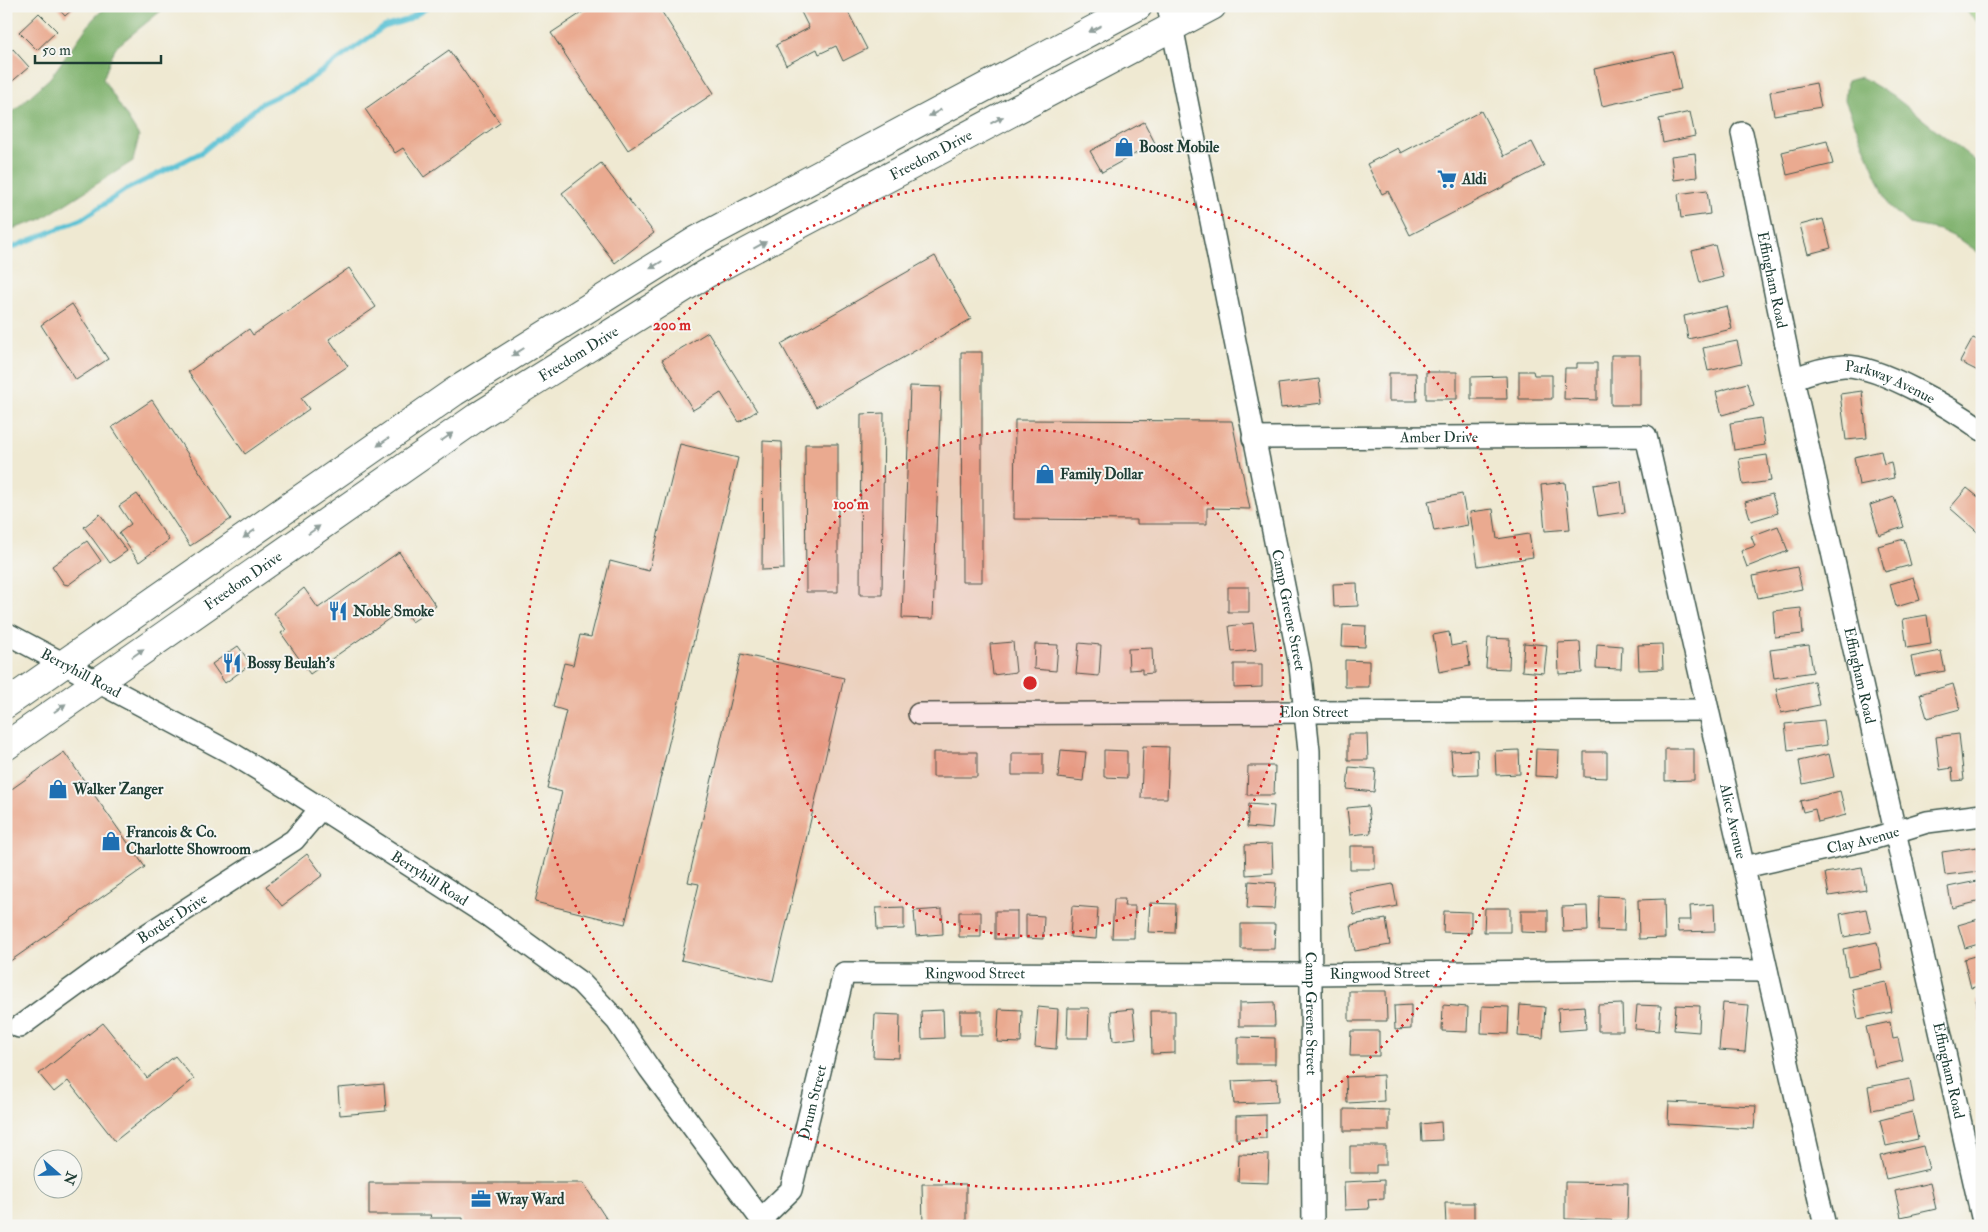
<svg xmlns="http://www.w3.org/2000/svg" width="1988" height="1232" viewBox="0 0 1988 1232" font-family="'IM FELL Double Pica',serif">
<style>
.green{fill:#9dce7d;stroke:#5e8658}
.forest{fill:#7eb16c;stroke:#4e7750}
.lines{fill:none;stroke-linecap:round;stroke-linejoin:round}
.stream{stroke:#58c1d4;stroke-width:5}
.building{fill:#eaaa90}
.minor-casing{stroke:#3e574c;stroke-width:24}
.major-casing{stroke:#3e574c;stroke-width:30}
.minor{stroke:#fff;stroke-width:21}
.major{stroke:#fff;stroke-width:28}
.oneway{fill:#8f9e9a}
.ring{fill:none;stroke:#d62828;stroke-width:2.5;stroke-dasharray:2.5 5}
.labels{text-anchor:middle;stroke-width:4;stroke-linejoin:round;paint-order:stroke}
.poi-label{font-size:15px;font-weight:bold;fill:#1f3d34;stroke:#f6f6f2;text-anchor:start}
.street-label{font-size:15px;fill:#1f3d34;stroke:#f6f6f2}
.centre{fill:#d62828;stroke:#f6f6f2;stroke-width:2.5}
.ring-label{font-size:15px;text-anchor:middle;font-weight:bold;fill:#d62828;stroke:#f6f6f2;stroke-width:4;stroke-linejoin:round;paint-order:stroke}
</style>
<rect width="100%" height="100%" fill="#f6f6f2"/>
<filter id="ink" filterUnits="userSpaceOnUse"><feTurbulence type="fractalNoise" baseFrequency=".02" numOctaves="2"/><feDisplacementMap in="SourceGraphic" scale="10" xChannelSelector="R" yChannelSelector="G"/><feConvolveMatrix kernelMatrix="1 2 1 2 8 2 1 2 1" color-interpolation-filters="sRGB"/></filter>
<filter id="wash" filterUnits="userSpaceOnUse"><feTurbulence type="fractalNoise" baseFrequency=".0096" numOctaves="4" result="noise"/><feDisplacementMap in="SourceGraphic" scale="20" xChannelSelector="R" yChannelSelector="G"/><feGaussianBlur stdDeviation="1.12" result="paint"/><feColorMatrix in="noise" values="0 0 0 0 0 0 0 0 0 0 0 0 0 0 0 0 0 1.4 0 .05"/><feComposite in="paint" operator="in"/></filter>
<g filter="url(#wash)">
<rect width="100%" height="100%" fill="#efe9d2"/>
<path class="green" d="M1961 6H1982V26Z"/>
<path class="forest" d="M107 6H167L115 48 103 79 139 136 133 161 40 220 6 231V118L50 78 93 19Z
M1861 77 1892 95 1982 166V255L1961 240 1940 230 1909 224 1889 206 1845 100 1847 81Z"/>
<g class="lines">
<path class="stream" d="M6 250 82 219 125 190 202 152 262 103 305 83 384 27 407 20 430 6"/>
</g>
<g id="blocks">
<path class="building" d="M56 6H76L65 16Z
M592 6H658L714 93 628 150 551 33Z
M798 6H845L867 49 843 61 836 46 819 54 817 49 786 65 776 45 809 28Z
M39 13 57 31 37 50 19 32Z
M13 49 29 67 8 85 6 83V55Z
M449 50 500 123 424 177 403 148 395 153 365 109Z
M1673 52 1681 89 1602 106 1594 69Z
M1816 83 1821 107 1774 115 1770 92Z
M1481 111 1504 156 1532 142 1544 166 1410 235 1388 191 1382 194 1367 164 1398 148 1401 153Z
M1690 112 1695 136 1663 143 1659 119Z
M1144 122 1155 143 1102 172 1090 151Z
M1827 141 1833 164 1787 175 1782 152Z
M1695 153 1697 177 1674 180 1671 156Z
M601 163 654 233 615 263 562 193Z
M1707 190 1710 214 1681 218 1678 194Z
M1823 219 1831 248 1808 254 1800 225Z
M1715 245 1723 277 1700 283 1692 251Z
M935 256 971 319 816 407 781 344Z
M349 268 376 307 329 339 348 366 301 398 309 409 245 454 188 372 249 329 253 335Z
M72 304 108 359 76 380 41 325Z
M1727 306 1732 329 1688 339 1684 316Z
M708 332 757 411 739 422 721 393 693 410 662 360Z
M1973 338 1982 342V373L1960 362Z
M1737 341 1742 363 1708 371 1703 348Z
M961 352H982V582H962Z
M1611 355H1640V405H1611Z
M1577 363H1597V400L1564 399 1565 368H1577Z
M1519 371H1533L1534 375H1552V399H1519Z
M1426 372H1457V399H1426Z
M1389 373H1416L1417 401H1389Z
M1506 376 1507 399H1471V377Z
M1319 379 1322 403 1281 408 1278 384Z
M1747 383 1754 406 1722 415 1716 392Z
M910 386 941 387 933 619 902 618Z
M1862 391 1867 438 1846 440 1840 394Z
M152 400 231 519 190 546 112 427Z
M884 413 882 595H860L861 414Z
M1761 418 1765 445 1734 450 1730 423Z
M1015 420 1232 421 1250 509 1207 508V524H1137V520L1014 519Z
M763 441 782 442 784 569 762 570Z
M680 444 738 458 625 924 535 902 562 792 547 788 566 711 553 707 564 663 573 665 580 635 591 637 610 561 649 571Z
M805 444H838V592H806Z
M1881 451 1884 464 1891 462 1894 478 1859 485 1854 457Z
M1767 455 1771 481 1743 485 1739 459Z
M1621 481 1625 512 1598 516 1593 485Z
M1565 482 1570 529 1545 531 1541 485Z
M1967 488 1982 500V536L1950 508Z
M137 494 169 540 139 562 119 533 131 524 119 506Z
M1462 494 1468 525 1434 531 1428 501Z
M1772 494 1778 513 1751 521 1745 502Z
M1894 497 1904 527 1879 535 1870 505Z
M1493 509 1497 539 1529 534 1533 557 1478 566 1470 512Z
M100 514 127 551 110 563 84 527Z
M1778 526 1788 551 1747 567 1741 551 1755 546 1751 536Z
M1904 539 1911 565 1885 572 1878 546Z
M87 541 101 561 68 585 64 584 52 566Z
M399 552 436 606 412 622 403 609 310 674 281 633 286 630 274 613 304 588 318 608Z
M1797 567 1802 589 1758 598 1753 576Z
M1913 577 1920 600 1896 607 1890 584Z
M1357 583 1358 606 1334 607 1333 584Z
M1228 587H1249V612H1228Z
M1801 608 1803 634 1775 637 1773 611Z
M1927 615 1931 644 1907 648 1903 619Z
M1253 623 1256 650 1232 652 1229 626Z
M1343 625 1366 626 1365 647 1342 646Z
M1449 632 1451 646 1466 643 1470 666 1439 672 1433 635Z
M1488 638 1510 639 1509 669 1486 668Z
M1013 642 1016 672 993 675 990 644Z
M1580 642 1582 673 1559 674 1558 643Z
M1079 643 1101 645 1099 676 1076 674Z
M1524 643 1547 645 1544 673 1522 671Z
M1035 644 1058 645 1056 671 1034 669Z
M1597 644 1622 646 1621 669 1596 668Z
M1662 644 1663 669 1639 670 1638 645Z
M1809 645 1813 672 1774 678 1770 650Z
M238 646 251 664 225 683 212 664Z
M1152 648 1153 673 1142 674V669L1129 670 1128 649Z
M1941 651 1945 671 1915 676 1911 657Z
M741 654 844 678 773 981 681 960 699 884 688 882Z
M1345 660 1369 661V687H1345Z
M1234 664H1262V687L1234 688Z
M1814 681 1819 705 1781 713 1776 689Z
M1953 684 1960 709 1927 718 1920 694Z
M1824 720 1827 745 1788 750 1785 724Z
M1348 734H1367L1368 760H1348Z
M1959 734 1964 780 1953 781 1952 768 1940 770 1936 737Z
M1143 746 1169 747 1167 798H1141Z
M1536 749 1559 750 1558 777 1535 776Z
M1665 749H1694V780L1665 781Z
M1061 750 1086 752 1083 781 1058 778Z
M1104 750 1127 751V778L1104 777Z
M1477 750 1478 774 1453 775 1451 751Z
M1519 750 1520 774 1496 775 1495 751Z
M64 752 145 867 6 964V793Z
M933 752H977V777H933Z
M1584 752H1607V778L1584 777Z
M1012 753H1043V775H1012Z
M1829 754 1834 777 1803 784 1799 761Z
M1248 766H1275L1274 795H1247Z
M1349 767 1376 769 1374 792 1347 789Z
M1840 791 1846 815 1818 822 1815 809 1803 812 1800 801Z
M1249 804 1274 806 1272 829 1247 827Z
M1368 806 1371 833 1350 835 1347 808Z
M1272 844 1273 873 1246 875 1245 845Z
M1350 846H1375V869H1350Z
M1977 847 1980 871 1945 875 1942 852Z
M307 854 323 875 282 906 266 886Z
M1862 867 1866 890 1829 896 1825 873Z
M1249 881 1276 883 1274 909 1247 908Z
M1977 881 1981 901 1952 908 1948 887Z
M1393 884 1397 906 1354 915 1349 892Z
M1599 896 1625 897 1624 931 1598 930Z
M1114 899H1125L1124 906H1135L1134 938H1112Z
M1664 899 1665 938 1639 939 1638 900Z
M1150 903 1176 904 1175 933 1148 932Z
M1714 904 1715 931 1678 932 1677 920H1691L1690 906Z
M1072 906 1098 908 1096 939 1070 937Z
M1587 906 1588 931 1563 932 1562 907Z
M904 907V929L877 930 876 908Z
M1485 908H1510V932H1484Z
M942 909 943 934 916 936 914 911Z
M1866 909 1871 932 1844 937 1840 914Z
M1521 910H1548V933L1521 932Z
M995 911H1017V939H995Z
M1444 911 1471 912V933L1443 932Z
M959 912H981V937H959Z
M1026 915 1044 916 1043 939 1026 938Z
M1982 918V943L1965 948 1958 925Z
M1386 919 1390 945 1355 951 1351 925Z
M1241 924H1275L1274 949H1241Z
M1877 942 1882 969 1848 976 1843 949Z
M1982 954V985L1971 988 1964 959Z
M1886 982 1892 1012 1858 1019 1852 989Z
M1349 991H1386L1387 1021H1349Z
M1982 999V1024H1981L1976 1000Z
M1274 1002 1275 1026H1239V1003Z
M1723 1003 1749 1005 1745 1052 1719 1050Z
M1622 1004 1623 1031H1598V1005Z
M1411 1005V1029L1395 1030 1394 1006Z
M1443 1005 1468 1007 1467 1032 1442 1031Z
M1520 1005 1545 1007 1543 1038 1518 1036Z
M1637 1005 1661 1006 1659 1031 1635 1029Z
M1676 1005 1700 1006 1699 1032 1674 1030Z
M1482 1006 1509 1007 1508 1034 1481 1033Z
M1584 1006 1586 1029 1559 1031 1558 1008Z
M1038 1007 1058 1009 1056 1049 1035 1047Z
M1068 1008H1089L1088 1038H1067Z
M999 1009 1022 1010 1021 1043 997 1042Z
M1133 1009 1136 1038 1113 1041 1111 1011Z
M943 1010 944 1038 922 1039 921 1011Z
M960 1011H982V1035H960Z
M1151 1011H1175V1053L1152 1054Z
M875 1014 900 1015 899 1058 873 1057Z
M1890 1022 1893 1039 1898 1038 1903 1061 1875 1067 1866 1027Z
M103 1023 147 1078 175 1056 194 1079 115 1141 68 1081 54 1092 39 1074Z
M1351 1031H1379V1056H1350Z
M1238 1037 1275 1038V1064H1238Z
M1383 1075 1384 1101 1347 1103 1346 1077Z
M1277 1079 1278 1102 1234 1104 1232 1081Z
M1910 1079 1914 1102 1872 1110 1868 1087Z
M384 1084 386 1111 340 1115 338 1088Z
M1669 1102 1756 1106 1754 1129 1668 1124Z
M1344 1109 1389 1110V1131H1344Z
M1912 1112 1918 1139 1886 1146 1880 1120Z
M1266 1115V1138L1236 1139V1116Z
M1441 1122 1442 1140 1422 1141 1421 1124Z
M1350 1146H1386V1165H1376V1173H1350Z
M1923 1146 1929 1169 1886 1179 1880 1156Z
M1239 1154 1269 1155 1268 1183 1238 1182Z
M1384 1180V1199L1368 1200 1369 1209 1345 1210 1344 1182Z
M1565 1182 1628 1183 1627 1221 1565 1219Z
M369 1183H583L611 1226H463V1218H430L431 1215H369Z
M1930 1183 1936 1209 1901 1217 1895 1191Z
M922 1184H966V1226H923Z
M1445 1203H1474V1225L1446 1226Z
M1263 1222 1280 1224V1226H1263Z"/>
</g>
</g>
<g filter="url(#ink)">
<use href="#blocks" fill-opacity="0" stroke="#3e574c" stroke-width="1"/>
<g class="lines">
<defs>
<g id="minor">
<path id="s1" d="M1168 6 1300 666 1309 751 1313 1226"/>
<path id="s2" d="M1742 133 1793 379 1982 1217"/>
<path id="s3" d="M1793 379C1810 372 1825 367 1844 366 1879 365 1953 409 1982 430"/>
<path id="s4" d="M1253 438 1646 436 1825 1226"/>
<path id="s5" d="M6 633 233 754 289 788 490 917 581 983 617 1021 649 1068 766 1226"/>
<path id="s6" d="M919 714 1708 710"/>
<path id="s7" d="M1744 867 1875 838 1927 822 1982 815"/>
<path id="s8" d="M19 1027 140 939 294 840 321 808"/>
<path id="s9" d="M761 1219 791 1190 844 973 1311 974 1636 970 1767 971"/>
</g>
<g id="major">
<path d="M6 704 454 392 697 240 1138 6"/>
<path id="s10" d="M6 746 477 417 706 274 1212 6"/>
</g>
</defs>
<use href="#minor" class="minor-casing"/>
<use href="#major" class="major-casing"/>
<use href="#minor" class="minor"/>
<use href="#major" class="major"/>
</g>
<defs><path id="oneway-solid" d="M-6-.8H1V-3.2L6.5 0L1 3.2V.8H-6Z" transform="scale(1.25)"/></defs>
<g class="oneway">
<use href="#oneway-solid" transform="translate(1095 29) rotate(152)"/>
<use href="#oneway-solid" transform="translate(935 113) rotate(152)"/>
<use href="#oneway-solid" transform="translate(997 120) rotate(-28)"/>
<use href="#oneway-solid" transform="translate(760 245) rotate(-28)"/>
<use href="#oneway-solid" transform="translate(656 265) rotate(148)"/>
<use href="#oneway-solid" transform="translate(518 352) rotate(148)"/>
<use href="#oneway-solid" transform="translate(447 437) rotate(-35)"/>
<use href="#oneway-solid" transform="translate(383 442) rotate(145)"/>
<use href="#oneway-solid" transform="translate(314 530) rotate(-35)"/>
<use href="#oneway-solid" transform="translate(249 534) rotate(145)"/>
<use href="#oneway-solid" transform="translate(138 653) rotate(-35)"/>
<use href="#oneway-solid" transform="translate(60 708) rotate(-35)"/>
</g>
</g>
<circle cx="1030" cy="683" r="253" fill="#d62828" fill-opacity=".12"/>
<g class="ring">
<circle cx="1030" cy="683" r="253"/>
<circle cx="1030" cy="683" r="506"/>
</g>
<defs>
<symbol id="shop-bare" viewBox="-9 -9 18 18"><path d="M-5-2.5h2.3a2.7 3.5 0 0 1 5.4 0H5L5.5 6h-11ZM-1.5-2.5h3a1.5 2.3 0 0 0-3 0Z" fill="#1f6fb2" stroke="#f6f6f2" stroke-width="2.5" paint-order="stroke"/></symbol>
<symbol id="supermarket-bare" viewBox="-9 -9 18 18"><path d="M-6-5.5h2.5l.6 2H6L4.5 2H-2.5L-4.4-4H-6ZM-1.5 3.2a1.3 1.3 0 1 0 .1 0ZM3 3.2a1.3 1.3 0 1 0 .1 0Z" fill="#1f6fb2" stroke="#f6f6f2" stroke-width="2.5" paint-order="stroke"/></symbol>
<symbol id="restaurant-bare" viewBox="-9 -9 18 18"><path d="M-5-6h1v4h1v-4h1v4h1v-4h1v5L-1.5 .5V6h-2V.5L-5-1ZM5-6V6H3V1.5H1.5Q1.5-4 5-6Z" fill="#1f6fb2" stroke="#f6f6f2" stroke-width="2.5" paint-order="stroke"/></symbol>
<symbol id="office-bare" viewBox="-9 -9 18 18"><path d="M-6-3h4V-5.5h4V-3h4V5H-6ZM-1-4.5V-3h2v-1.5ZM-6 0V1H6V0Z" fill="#1f6fb2" stroke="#f6f6f2" stroke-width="2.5" paint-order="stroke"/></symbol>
</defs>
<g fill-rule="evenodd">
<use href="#shop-bare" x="1110" y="133" width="28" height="28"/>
<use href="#supermarket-bare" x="1433" y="165" width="28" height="28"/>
<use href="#shop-bare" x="1031" y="460" width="28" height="28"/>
<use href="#restaurant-bare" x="324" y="597" width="28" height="28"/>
<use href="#restaurant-bare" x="218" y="649" width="28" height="28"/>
<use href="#shop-bare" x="44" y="775" width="28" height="28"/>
<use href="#shop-bare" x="97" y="827" width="28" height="28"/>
<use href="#office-bare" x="467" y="1185" width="28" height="28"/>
</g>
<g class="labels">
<g class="poi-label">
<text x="1139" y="152">Boost Mobile</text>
<text x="1462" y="184">Aldi</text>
<text x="1060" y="479">Family Dollar</text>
<text x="353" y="616">Noble Smoke</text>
<text x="247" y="668">Bossy Beulah's</text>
<text x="73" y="794">Walker Zanger</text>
<text x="126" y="837">Francois &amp; Co.<tspan x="126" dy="17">Charlotte Showroom</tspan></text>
<text x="496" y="1204">Wray Ward</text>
</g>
<g class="street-label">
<text dy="5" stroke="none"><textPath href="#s10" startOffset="1099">Freedom Drive</textPath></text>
<text dy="5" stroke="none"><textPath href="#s2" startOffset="150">Effingham Road</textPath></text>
<text dy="5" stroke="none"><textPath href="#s10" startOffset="694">Freedom Drive</textPath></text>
<text dy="5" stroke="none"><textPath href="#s3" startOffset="102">Parkway Avenue</textPath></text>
<text dy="5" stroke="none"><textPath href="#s4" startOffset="186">Amber Drive</textPath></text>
<text dy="5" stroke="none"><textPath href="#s10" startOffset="289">Freedom Drive</textPath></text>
<text dy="5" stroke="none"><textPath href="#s1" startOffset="616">Camp Greene Street</textPath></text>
<text dy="5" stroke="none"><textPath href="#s5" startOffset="85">Berryhill Road</textPath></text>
<text dy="5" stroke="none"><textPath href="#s2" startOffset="555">Effingham Road</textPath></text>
<text dy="5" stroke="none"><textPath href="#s6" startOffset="395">Elon Street</textPath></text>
<text dy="5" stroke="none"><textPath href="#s4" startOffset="788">Alice Avenue</textPath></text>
<text dy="5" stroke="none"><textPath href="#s7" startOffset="122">Clay Avenue</textPath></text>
<text dy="5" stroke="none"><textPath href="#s5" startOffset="490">Berryhill Road</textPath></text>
<text dy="5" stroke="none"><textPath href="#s8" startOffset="188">Border Drive</textPath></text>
<text dy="5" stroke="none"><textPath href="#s9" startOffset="396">Ringwood Street</textPath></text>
<text dy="5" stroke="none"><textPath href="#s9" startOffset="801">Ringwood Street</textPath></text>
<text dy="5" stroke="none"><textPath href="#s1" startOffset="1021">Camp Greene Street</textPath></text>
<text dy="5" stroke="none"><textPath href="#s2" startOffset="960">Effingham Road</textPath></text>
<text dy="5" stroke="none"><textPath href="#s9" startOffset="132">Drum Street</textPath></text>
</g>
</g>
<circle cx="1030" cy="683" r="8" class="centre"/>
<g class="ring-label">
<text x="672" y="330">200 m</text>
<text x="851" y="509">100 m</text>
</g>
<rect width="1988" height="1232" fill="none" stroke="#f6f6f2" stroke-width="25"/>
<g transform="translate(58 1174) rotate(110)"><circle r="24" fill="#f6f6f2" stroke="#a0aca6"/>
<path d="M0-4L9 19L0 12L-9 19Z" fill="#1f6fb2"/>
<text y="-8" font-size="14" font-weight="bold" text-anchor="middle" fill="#1f3d34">N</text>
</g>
<path d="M35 55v8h126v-8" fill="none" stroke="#1f3d34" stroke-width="2.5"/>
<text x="42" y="55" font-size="15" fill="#1f3d34" stroke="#f6f6f2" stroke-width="4" paint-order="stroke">50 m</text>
</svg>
